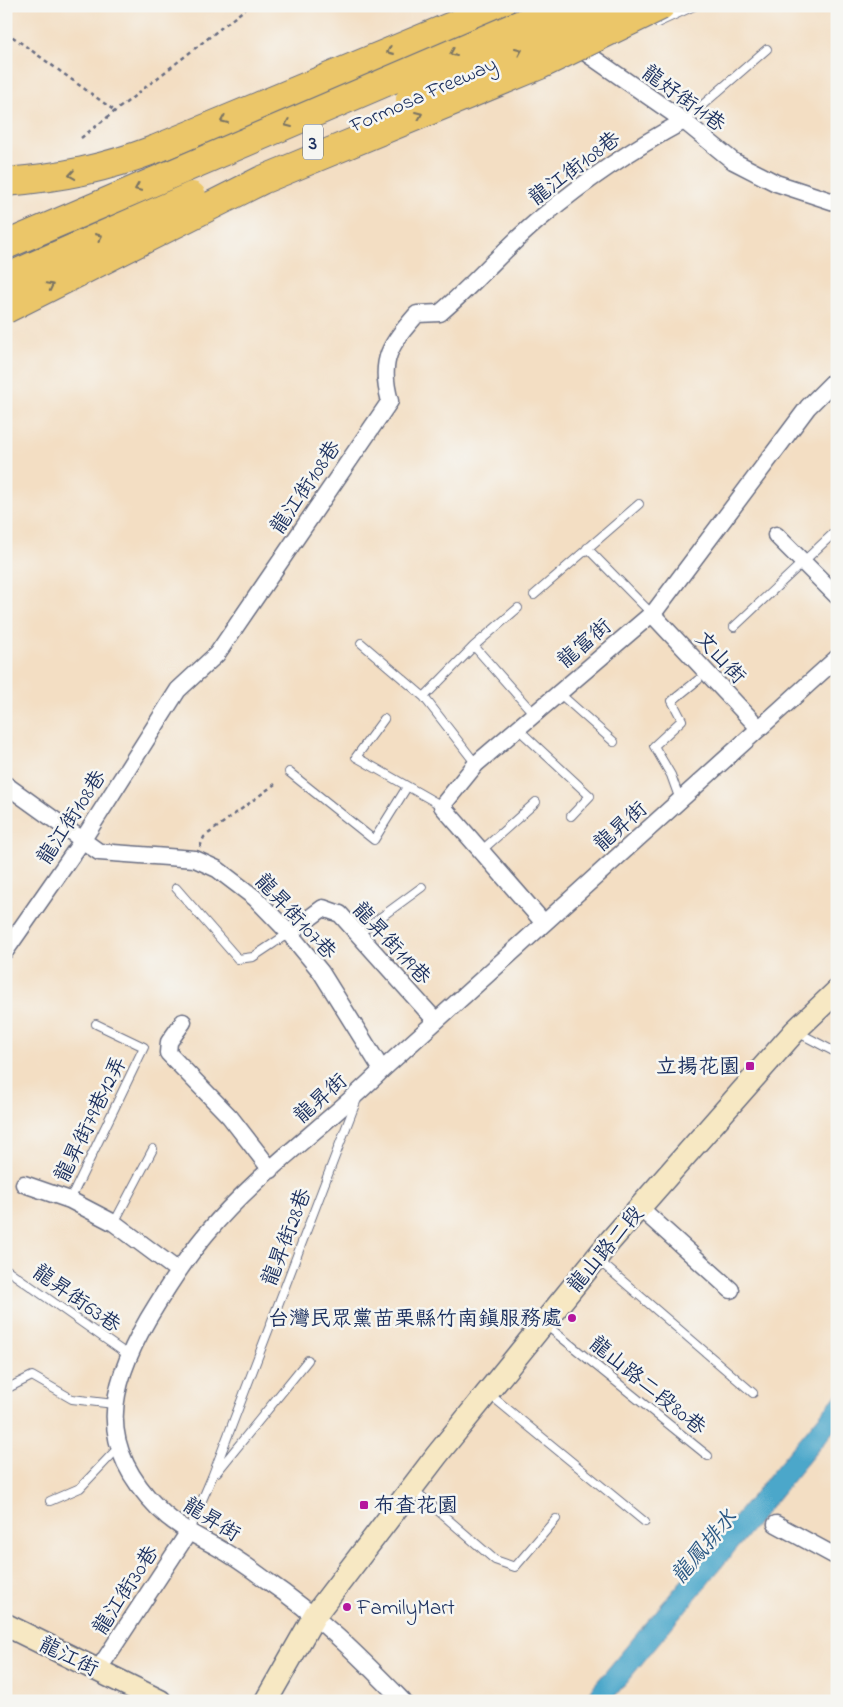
<svg xmlns="http://www.w3.org/2000/svg" width="843" height="1707" viewBox="0 0 843 1707" font-family="'Indie Flower','LXGW WenKai TC',sans-serif">
<style>
.water{fill:#4ca7ca;stroke:#346b94}
.lines{fill:none;stroke-linecap:round;stroke-linejoin:round}
.lane-casing{stroke:#676c81;stroke-width:10}
.street-casing{stroke:#676c81;stroke-width:19}
.secondary-casing{stroke:#676c81;stroke-width:25}
.highway-casing{stroke:#676c81;stroke-width:30}
.path{stroke:#676c81;stroke-width:2.5;stroke-dasharray:4 4;stroke-linecap:butt}
.lane{stroke:#fff;stroke-width:8}
.street{stroke:#fff;stroke-width:16}
.secondary{stroke:#f7e8c3;stroke-width:22}
.highway{stroke:#ebc669;stroke-width:28}
.highway-bridge-casing{stroke:#676c81;stroke-width:30;stroke-linecap:butt}
.highway-bridge{stroke:#ebc669;stroke-width:28}
.oneway{stroke:#797363}
.poi-dot{fill:#b5179e;stroke:#f6f6f2;stroke-width:2}
.labels{text-anchor:middle;stroke-width:5;stroke-linejoin:round;paint-order:stroke}
.shield{fill:#f6f6f2;stroke:#5d6b8a;stroke-width:1}
.shield-label{font-size:20px;font-weight:bold;fill:#1b2f5e}
.street-label{font-size:21px;fill:#1b2f5e;stroke:#f6f6f2}
.poi-label{font-size:21px;fill:#1b2f5e;stroke:#f6f6f2;text-anchor:end}
.water-label{font-size:22px;font-style:italic;fill:#2c5984;stroke:#f6f6f2}
</style>
<rect width="100%" height="100%" fill="#f6f6f2"/>
<filter id="ink" filterUnits="userSpaceOnUse"><feTurbulence type="fractalNoise" baseFrequency=".02" numOctaves="2"/><feDisplacementMap in="SourceGraphic" scale="10" xChannelSelector="R" yChannelSelector="G"/><feConvolveMatrix kernelMatrix="1 2 1 2 8 2 1 2 1" color-interpolation-filters="sRGB"/></filter>
<filter id="wash" filterUnits="userSpaceOnUse"><feTurbulence type="fractalNoise" baseFrequency=".0096" numOctaves="4" result="noise"/><feDisplacementMap in="SourceGraphic" scale="20" xChannelSelector="R" yChannelSelector="G"/><feGaussianBlur stdDeviation="1.12" result="paint"/><feColorMatrix in="noise" values="0 0 0 0 0 0 0 0 0 0 0 0 0 0 0 0 0 1.4 0 .05"/><feComposite in="paint" operator="in"/></filter>
<g filter="url(#wash)">
<rect width="100%" height="100%" fill="#f3dec3"/>
<path class="water" d="M837 1394V1427L611 1701H581Z"/>
</g>
<g filter="url(#ink)">
<g class="lines">
<defs>
<path id="lane" d="M657 23 694 6
M684 121 767 49
M587 548 652 614
M534 595 639 504
M518 608 474 646 534 714
M734 627 837 530
M361 643 424 697 476 764
M559 693 614 742
M424 697 474 646
M384 719 356 757 442 806
M517 728 590 796 571 816
M289 772 374 840 407 787
M680 800 671 775 654 746 682 720 672 701 698 680
M481 851 536 802
M176 888 238 959 253 957 289 933
M358 934 422 887
M797 1032 837 1053
M70 1200 144 1047 96 1024
M114 1223 153 1149
M597 1259 753 1393
M6 1269 128 1355
M546 1325 708 1456
M6 1384 10 1387 32 1376 72 1399 114 1404
M488 1393 645 1522
M217 1472 308 1360
M413 1489 495 1560 515 1567 556 1519
M50 1501 80 1488 118 1448
M188 1533 212 1477 357 1099"/>
<path id="street" d="M573 44 684 121 733 161 776 183 837 203
M776 535 837 596
M652 614 759 728
M6 785 99 852 195 859 217 869 255 898 289 933 321 972 382 1070
M544 923 442 806 476 764 655 611 808 407 837 378
M289 933 323 908 340 914 436 1021
M6 950 82 841 178 690 217 654 390 401C378 359 391 344 417 314L440 313C476 283 506 246 542 217 586 180 634 148 684 121
M183 1022 169 1042 168 1053 230 1117 271 1170
M24 1184 70 1200 114 1223 177 1270
M639 1207 731 1290
M776 1524 837 1557
M98 1670 188 1533
M403 1701C358 1655 319 1616 266 1580 250 1568 233 1556 215 1546 194 1535 175 1525 158 1508 96 1446 108 1388 148 1319 166 1289 184 1260 207 1233 258 1172 326 1126 382 1070L837 658"/>
<path id="secondary" d="M6 1625 160 1701
M266 1701 315 1615 437 1455 611 1240 795 1031 837 991"/>
<path id="highway" d="M6 182C63 177 103 169 156 149L500 6"/>
</defs>
<use href="#lane" class="lane-casing"/>
<use href="#street" class="street-casing"/>
<use href="#secondary" class="secondary-casing"/>
<use href="#highway" class="highway-casing"/>
<path class="path" d="M6 32 115 111
M81 138 249 6
M200 847 204 837 275 784"/>
<use href="#lane" class="lane"/>
<use href="#street" class="street"/>
<use href="#secondary" class="secondary"/>
<use href="#highway" class="highway"/>
<defs>
<path id="highway-bridge" d="M410 99 620 6
M6 245 563 6
M6 278 192 196
M6 309 262 180 540 65 661 6"/>
</defs>
<use href="#highway-bridge" class="highway-bridge-casing"/>
<use href="#highway-bridge" class="highway-bridge"/>
</g>
<defs><path id="oneway-chevron" d="M-2-3.5L2.5 0L-2 3.5" fill="none" stroke-width="1.6" stroke-linecap="round" stroke-linejoin="round" transform="scale(1.25)"/></defs>
<g class="oneway">
<use href="#oneway-chevron" transform="translate(390 51) rotate(157)"/>
<use href="#oneway-chevron" transform="translate(519 51) rotate(-24)"/>
<use href="#oneway-chevron" transform="translate(453 53) rotate(157)"/>
<use href="#oneway-chevron" transform="translate(419 115) rotate(-23)"/>
<use href="#oneway-chevron" transform="translate(224 120) rotate(157)"/>
<use href="#oneway-chevron" transform="translate(288 124) rotate(157)"/>
<use href="#oneway-chevron" transform="translate(72 175) rotate(171)"/>
<use href="#oneway-chevron" transform="translate(138 188) rotate(157)"/>
<use href="#oneway-chevron" transform="translate(99 237) rotate(-24)"/>
<use href="#oneway-chevron" transform="translate(50 286) rotate(-27)"/>
</g>
</g>
<g class="poi-dot">
<rect x="745" y="1061" width="10" height="10" rx="2.5"/>
<circle cx="572" cy="1318" r="5"/>
<rect x="359" y="1500" width="10" height="10" rx="2.5"/>
<circle cx="347" cy="1607" r="5"/>
</g>
<g class="labels">
<rect class="shield" x="303" y="124.5" width="20" height="35" rx="4"/>
<g class="shield-label">
<text x="313" y="149">3</text>
</g>
<g class="street-label">
<text transform="translate(423 94) rotate(-24)" y="7">Formosa Freeway</text>
<text transform="translate(684 98) rotate(36)" y="7">龍好街11巷</text>
<text transform="translate(574 168) rotate(-37)" y="7">龍江街108巷</text>
<text transform="translate(305 487) rotate(-56)" y="7">龍江街108巷</text>
<text transform="translate(584 643) rotate(-41)" y="7">龍富街</text>
<text transform="translate(721 657) rotate(47)" y="7">文山街</text>
<text transform="translate(71 817) rotate(-57)" y="7">龍江街108巷</text>
<text transform="translate(620 826) rotate(-42)" y="7">龍昇街</text>
<text transform="translate(296 916) rotate(47)" y="7">龍昇街107巷</text>
<text transform="translate(392 943) rotate(47)" y="7">龍昇街119巷</text>
<text transform="translate(320 1098) rotate(-42)" y="7">龍昇街</text>
<text transform="translate(90 1119) rotate(-64)" y="7">龍昇街79巷12弄</text>
<text transform="translate(286 1237) rotate(-69)" y="7">龍昇街28巷</text>
<text transform="translate(605 1249) rotate(-50)" y="7">龍山路二段</text>
<text transform="translate(77 1298) rotate(35)" y="7">龍昇街63巷</text>
<text transform="translate(648 1385) rotate(39)" y="7">龍山路二段80巷</text>
<text transform="translate(212 1519) rotate(32)" y="7">龍昇街</text>
<text transform="translate(125 1590) rotate(-57)" y="7">龍江街30巷</text>
<text transform="translate(69 1656) rotate(26)" y="7">龍江街</text>
</g>
<g class="poi-label">
<text x="740" y="1073">立揚花園</text>
<text x="562" y="1325">台灣民眾黨苗栗縣竹南鎮服務處</text>
<text x="374" y="1512" text-anchor="start">布查花園</text>
<text x="357" y="1614" text-anchor="start">FamilyMart</text>
</g>
<g class="water-label">
<text transform="translate(703 1546) rotate(-50)" y="8">龍鳳排水</text>
</g>
</g>
<rect width="843" height="1707" fill="none" stroke="#f6f6f2" stroke-width="25"/>
</svg>
